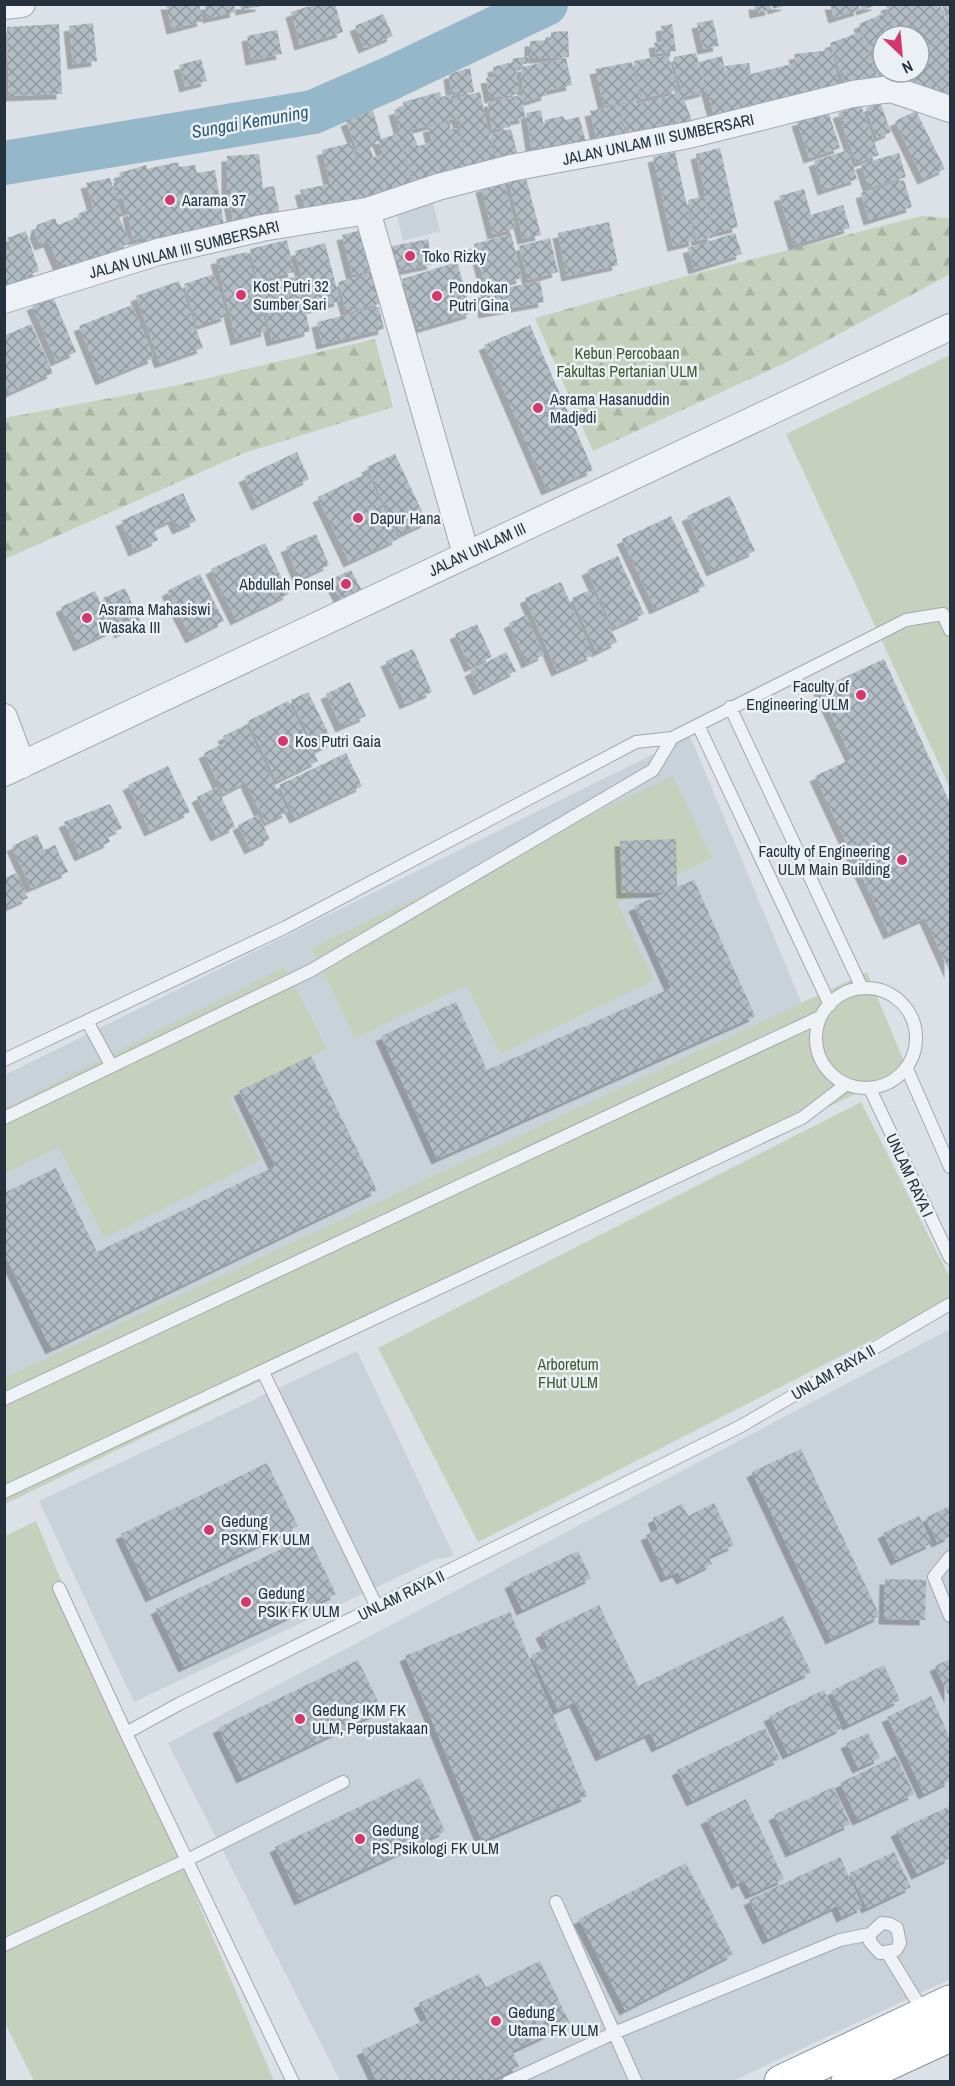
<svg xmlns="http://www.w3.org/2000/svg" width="955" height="2086" viewBox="0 0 955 2086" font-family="'Archivo Narrow',sans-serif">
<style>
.built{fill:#c9d1d9}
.forest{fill:url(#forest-firs)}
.park{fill:#c5d1bc}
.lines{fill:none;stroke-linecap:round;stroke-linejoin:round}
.river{stroke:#94b7c9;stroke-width:44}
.building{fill:url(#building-cross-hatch);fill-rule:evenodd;filter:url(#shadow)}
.lane-casing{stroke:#a1a9b0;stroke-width:14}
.street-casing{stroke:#a1a9b0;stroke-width:28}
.highway-casing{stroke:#82929e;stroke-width:35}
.lane{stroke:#eef1f5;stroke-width:12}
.street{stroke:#eef1f5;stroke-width:26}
.highway{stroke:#fff;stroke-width:33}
.poi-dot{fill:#d4386a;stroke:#eaf0f4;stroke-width:2}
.labels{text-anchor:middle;stroke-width:5;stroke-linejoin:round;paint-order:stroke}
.street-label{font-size:16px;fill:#25323d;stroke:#eaf0f4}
.poi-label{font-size:16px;fill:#25323d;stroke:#eaf0f4;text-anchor:start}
.park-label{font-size:16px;fill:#405931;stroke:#eaf0f4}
.water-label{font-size:18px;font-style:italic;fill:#2d5872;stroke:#eaf0f4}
</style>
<defs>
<pattern id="forest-firs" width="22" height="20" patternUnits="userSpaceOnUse" patternTransform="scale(1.5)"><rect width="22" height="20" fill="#c5d1bc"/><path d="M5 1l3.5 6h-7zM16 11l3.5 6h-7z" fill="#a9b4a2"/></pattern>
<pattern id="building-cross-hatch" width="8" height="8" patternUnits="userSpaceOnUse" patternTransform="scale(1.5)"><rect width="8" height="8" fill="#b2bcc3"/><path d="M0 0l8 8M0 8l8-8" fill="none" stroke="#9199a0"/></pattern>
<filter id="shadow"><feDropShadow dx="-5.5" dy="5.5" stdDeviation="0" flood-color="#0004"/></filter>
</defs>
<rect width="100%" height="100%" fill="#dbe1e6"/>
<path class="built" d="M433 203 440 231 403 241 396 212Z
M690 736 802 1004 5 1396V1075Z
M950 1329V1979L733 2081H340L168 1743Z
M357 1351 454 1556 436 1559 134 1702 39 1501Z"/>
<path class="forest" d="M921 216 950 218V274L789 361 593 451 535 318 664 282Z
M375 339 393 407 244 453 5 559V418L174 386Z"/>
<path class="park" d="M950 355V788L786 434Z
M673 776 712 858 617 903 654 980 500 1054 467 985 355 1038 312 948Z
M285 967 327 1049 229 1098 260 1160 104 1238 59 1147 5 1174V1108Z
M867 972 907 1069 5 1504V1378Z
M861 1102 950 1278V1300L478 1542 378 1348Z
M36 1521 274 2081H34L5 2023V1536Z"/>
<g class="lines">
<path class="river" d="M4 163 313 112 391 78 546 4"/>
</g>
<path class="building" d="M166 4H199L203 21 172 29Z
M204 4H234L236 12 208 18Z
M240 4H261V6L241 10Z
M316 4H335L343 32 300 45 291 12Z
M754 4H770L771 10 755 13Z
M772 4H787V5L773 9Z
M830 4H858L860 10 834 18Z
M860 4H877V5L862 10Z
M889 4H940L947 24 942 4H950V95L943 98 936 82 940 96 920 92 912 72H919V36H898L886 6Z
M887 12 896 36H883V72H910L917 89 893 83 890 75 880 79 859 24Z
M383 14 393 36 364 48 355 26Z
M713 20 719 46 703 49 697 23Z
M93 23 97 61 73 64 69 26Z
M59 24 62 94 9 96 7 27Z
M672 24 676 51 656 54 654 43 663 41 661 26Z
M277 30 282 54 251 60 247 36Z
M568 31 569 57 530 58V41L551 40V32Z
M861 32 879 80 845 85 830 43Z
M832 50 839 87 714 116 699 62 722 56 732 103 725 66 749 63 751 74 796 63 794 54Z
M696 53 706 91 683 97 694 126 646 139 643 128 645 137 628 141 620 105 635 102 636 105 658 98 662 110 659 99 682 91 673 64 674 57Z
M668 55 678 90 642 99 634 61Z
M529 56 528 63 520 65 521 70 516 71 519 94 490 98 486 78 494 77 493 67 513 62 512 59Z
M566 58 572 85 546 91 547 95 524 102 521 67Z
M201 59 207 81 185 87 179 65Z
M632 62 641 100 604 106 595 69Z
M470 68 474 92 452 96 449 74Z
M440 92 441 97 451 95 452 99 480 92 495 162 452 173 450 169 416 185 397 133 400 132 394 110 404 107 403 102ZM457 118 468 161 457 128 451 129 449 122 428 127 432 142 418 146 411 130Z
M522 95 525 118 509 121 510 127 492 130 488 102Z
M880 102 891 132 877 138 866 108Z
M618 105 626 140 598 145 590 111Z
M861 105 879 155 856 163 838 113Z
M373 110 381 139 397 134 414 185 306 212 300 190 330 184 322 150 351 143 357 162 359 161 355 148 363 145 356 147 346 121ZM378 141 383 154 371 158 373 156 369 144Z
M541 110 544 127 545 120 563 116 565 120 579 117 587 145 573 148 571 143 564 145 565 150 548 153 546 141 547 149 532 152 526 113Z
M828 111 840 148 809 158 797 121Z
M916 111 945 169 923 179 895 121Z
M511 129 519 159 498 163 490 134Z
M720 148 738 227 714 233 696 154Z
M848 150 857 179 823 190 814 161Z
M675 152 695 241 673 246 653 157Z
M899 153 906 177 869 188 861 164Z
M259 154 263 188 274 186 280 215 234 225 228 196 237 193 227 195V156Z
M178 162 179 167 195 165 197 173 215 170 224 225 163 240 162 237 147 242 146 237 133 240 128 212 155 203 127 211 122 197 118 199 113 183 121 180 119 173 146 165 147 169Z
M525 174 541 235 523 239 508 179Z
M110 178 122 216 119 217 130 243 96 259 93 252 91 253 93 258 68 268 66 263 59 266 49 242 40 245 35 233 37 225 55 218 58 225 78 217 84 230 78 214 93 207 86 183Z
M904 180 912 207 869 220 861 193Z
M504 181 516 229 493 234 481 187Z
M804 189 811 215 843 205 850 228 794 245 779 196Z
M704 196 714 237 697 241 688 200Z
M609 222 618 265 567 276 558 233Z
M366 229 376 269 352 275 342 235Z
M26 231 39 271 27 275 28 279 4 287V251L11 249 7 238Z
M735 233 742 254 694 269 688 248Z
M511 234 522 278 486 288 474 244Z
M550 238 558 272 528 280 519 246Z
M428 239 433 264 393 272 388 247Z
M287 240 294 272 257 281 250 249Z
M325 243 340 301 310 309 295 251Z
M247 252 267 331 236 340 216 259Z
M457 262 472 313 418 329 402 279Z
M373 272 382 303 347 313 338 282Z
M214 274 227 316 197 326 184 284Z
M297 276 310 331 272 341 259 286Z
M179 281 203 348 160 363 136 296Z
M540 281 544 302 484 313 480 293Z
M53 297 76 352 56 361 32 305Z
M132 305 154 358 101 380 79 326Z
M379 307 384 329 322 344 317 322Z
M31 324 53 373 9 393 4 382V336Z
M530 325 593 470 547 490 484 345Z
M297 452 309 479 257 505 244 477Z
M395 454 427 522 399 535 367 467Z
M367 473 398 539 349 562 318 497Z
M183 493 196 521 178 529 173 519 153 529 158 540 134 551 121 521Z
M730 496 755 551 712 571 687 516Z
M671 516 705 586 655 609 622 539Z
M316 534 329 565 299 579 286 547Z
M265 543 289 594 236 620 211 569Z
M618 556 644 614 613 628 587 570Z
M351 570 361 589 340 599 330 580Z
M200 574 224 621 191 638 167 591Z
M561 582 593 655 557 671 525 598Z
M125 588 141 623 120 633 103 598Z
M592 589 617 642 597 652 572 598Z
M95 591 113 630 79 646 61 607Z
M526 615 544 655 527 663 509 623Z
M477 624 492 657 470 667 455 634Z
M413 649 432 692 405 704 386 661Z
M506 652 516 671 479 690 470 671Z
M884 659 950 803V973L925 918 889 934 815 776 852 759 819 689Z
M350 682 366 716 341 727 326 694Z
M308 692 333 742 316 750 291 700Z
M288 701 318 761 277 781 248 721Z
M246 725 288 812 265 823 246 782 223 794 204 753 226 742 223 736Z
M346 753 362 786 295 818 279 785Z
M168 766 190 812 150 831 128 785Z
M217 787 235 827 216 836 197 797Z
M110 804 122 828 107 835 110 842 80 856 64 822Z
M258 815 270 839 250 849 238 825Z
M37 834 44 850 55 845 68 872 31 888 12 846Z
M676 839 677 887 694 880 755 1016 437 1159 381 1036 456 1002 487 1070 671 988 634 906 667 892 622 893 620 841Z
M17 873 28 898 4 909V878Z
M311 1056 377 1190 51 1349 4 1253V1193L56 1168 97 1252 275 1166 239 1091Z
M801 1449 880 1616 831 1639 752 1472Z
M267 1463 298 1526 151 1597 121 1534Z
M714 1503 734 1545 708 1557 712 1564 682 1579 678 1572 666 1577 646 1535 658 1530 653 1518 682 1504 688 1516Z
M950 1506V1536L937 1542 925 1518Z
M919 1516 932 1543 896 1560 883 1533Z
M308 1536 336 1594 184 1667 156 1609Z
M578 1551 591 1578 522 1610 510 1583Z
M885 1579 926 1580 925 1620 884 1619Z
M599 1605 638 1686 783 1616 811 1672 657 1747 650 1733 601 1756 575 1702 558 1710 531 1655 548 1647 541 1633Z
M510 1612 587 1796 482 1841 405 1656Z
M950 1659V1698L935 1666Z
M358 1660 382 1710 242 1778 218 1728Z
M884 1665 900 1700 848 1725 831 1691Z
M824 1690 842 1728 788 1754 769 1716Z
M931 1696 950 1738V1781L924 1794 887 1717Z
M765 1728 780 1759 692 1801 677 1770Z
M868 1733 880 1758 858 1768 846 1743Z
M896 1756 914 1794 858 1820 840 1783Z
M420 1778 445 1831 300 1900 275 1847Z
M833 1787 850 1824 791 1852 774 1815Z
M746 1799 784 1879 751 1894 744 1880 737 1884 706 1819Z
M950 1806V1858L917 1874 896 1831Z
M894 1852 911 1887 867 1908 850 1873Z
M840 1857 863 1907 842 1917 837 1906 768 1939 749 1900Z
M686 1863 733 1954 625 2010 579 1919Z
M540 1961 570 2024 512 2051 519 2067 488 2082H377L362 2050 427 2019 419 2003 479 1974 486 1987Z"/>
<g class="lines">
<defs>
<path id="lane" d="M730 707 862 988
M698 725 830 1005
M816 1038a50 50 0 1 1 100 0a50 50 0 1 1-100 0Z
M87 1021 111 1065
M4 1060 286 927 636 742 672 738 906 620 943 614 950 630
M907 1069 950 1167
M871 1091 950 1258
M4 1118 310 971 653 770 672 738
M263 1372 377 1607
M4 1399 820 1017
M4 1492 802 1118 844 1086
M950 1557 934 1577 950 1616
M59 1588 126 1733
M556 1902 636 2082
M4 1945 187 1860 343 1782
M888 1954 924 2013
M293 2082 126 1733 179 1704 741 1426 950 1304
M508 2082 614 2033 840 1940 870 1934 882 1923 890 1924 897 1928 900 1943 896 1950 880 1953 870 1942V1934"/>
<path id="street" d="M4 6 22 4
M367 211 466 554
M4 300 158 252 262 228 367 211 438 187 511 168 689 135 853 94 891 89 950 109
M4 717 22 765
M4 773 950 327"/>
<path id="highway" d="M781 2082 950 2002
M848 2082 950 2035"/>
</defs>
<use href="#lane" class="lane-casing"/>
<use href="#street" class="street-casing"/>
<use href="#highway" class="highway-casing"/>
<use href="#lane" class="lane"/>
<use href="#street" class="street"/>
<use href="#highway" class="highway"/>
</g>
<g class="poi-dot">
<circle cx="170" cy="200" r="6"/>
<circle cx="410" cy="256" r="6"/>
<circle cx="241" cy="295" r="6"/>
<circle cx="437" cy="296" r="6"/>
<circle cx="538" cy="408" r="6"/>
<circle cx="358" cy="518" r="6"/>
<circle cx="346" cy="584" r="6"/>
<circle cx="87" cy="618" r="6"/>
<circle cx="861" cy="695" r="6"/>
<circle cx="283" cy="741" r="6"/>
<circle cx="902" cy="860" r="6"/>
<circle cx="209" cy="1530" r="6"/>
<circle cx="246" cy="1602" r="6"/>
<circle cx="300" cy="1719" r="6"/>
<circle cx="360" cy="1839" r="6"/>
<circle cx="496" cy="2021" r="6"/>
</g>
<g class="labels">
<g class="street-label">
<text transform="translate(658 139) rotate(-12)" y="6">JALAN UNLAM III SUMBERSARI</text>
<text transform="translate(184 249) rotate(-14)" y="6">JALAN UNLAM III SUMBERSARI</text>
<text transform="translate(477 549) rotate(-25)" y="6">JALAN UNLAM III</text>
<text transform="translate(910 1175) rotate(65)" y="6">UNLAM RAYA I</text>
<text transform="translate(833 1372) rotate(-30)" y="6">UNLAM RAYA II</text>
<text transform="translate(401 1595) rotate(-26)" y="6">UNLAM RAYA II</text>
</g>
<g class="poi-label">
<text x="182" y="206">Aarama 37</text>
<text x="422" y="262">Toko Rizky</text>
<text x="253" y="292">Kost Putri 32<tspan x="253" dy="18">Sumber Sari</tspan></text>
<text x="449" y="293">Pondokan<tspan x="449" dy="18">Putri Gina</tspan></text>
<text x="550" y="405">Asrama Hasanuddin<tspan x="550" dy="18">Madjedi</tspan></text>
<text x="370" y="524">Dapur Hana</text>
<text x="334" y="590" text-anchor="end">Abdullah Ponsel</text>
<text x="99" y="615">Asrama Mahasiswi<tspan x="99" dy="18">Wasaka III</tspan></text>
<text x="849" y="692" text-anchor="end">Faculty of<tspan x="849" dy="18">Engineering ULM</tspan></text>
<text x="295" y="747">Kos Putri Gaia</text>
<text x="890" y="857" text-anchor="end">Faculty of Engineering<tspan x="890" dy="18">ULM Main Building</tspan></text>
<text x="221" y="1527">Gedung<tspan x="221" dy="18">PSKM FK ULM</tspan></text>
<text x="258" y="1599">Gedung<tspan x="258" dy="18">PSIK FK ULM</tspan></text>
<text x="312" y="1716">Gedung IKM FK<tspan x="312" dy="18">ULM, Perpustakaan</tspan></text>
<text x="372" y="1836">Gedung<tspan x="372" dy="18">PS.Psikologi FK ULM</tspan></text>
<text x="508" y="2018">Gedung<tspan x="508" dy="18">Utama FK ULM</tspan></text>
</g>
<g class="park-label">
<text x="627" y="359">Kebun Percobaan<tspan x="627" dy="18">Fakultas Pertanian ULM</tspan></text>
<text x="568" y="1370">Arboretum<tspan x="568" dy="18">FHut ULM</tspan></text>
</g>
<g class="water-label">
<text transform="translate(250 122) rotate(-10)" y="6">Sungai Kemuning</text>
</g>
</g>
<rect width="955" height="2086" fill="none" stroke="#25323d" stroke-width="12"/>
<g transform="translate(901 54) rotate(154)"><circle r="28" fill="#eaf0f4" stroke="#9ba4ab" stroke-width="1.5"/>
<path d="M0-4.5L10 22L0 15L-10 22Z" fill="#d4386a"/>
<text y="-9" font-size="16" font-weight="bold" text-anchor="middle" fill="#25323d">N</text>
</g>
</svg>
